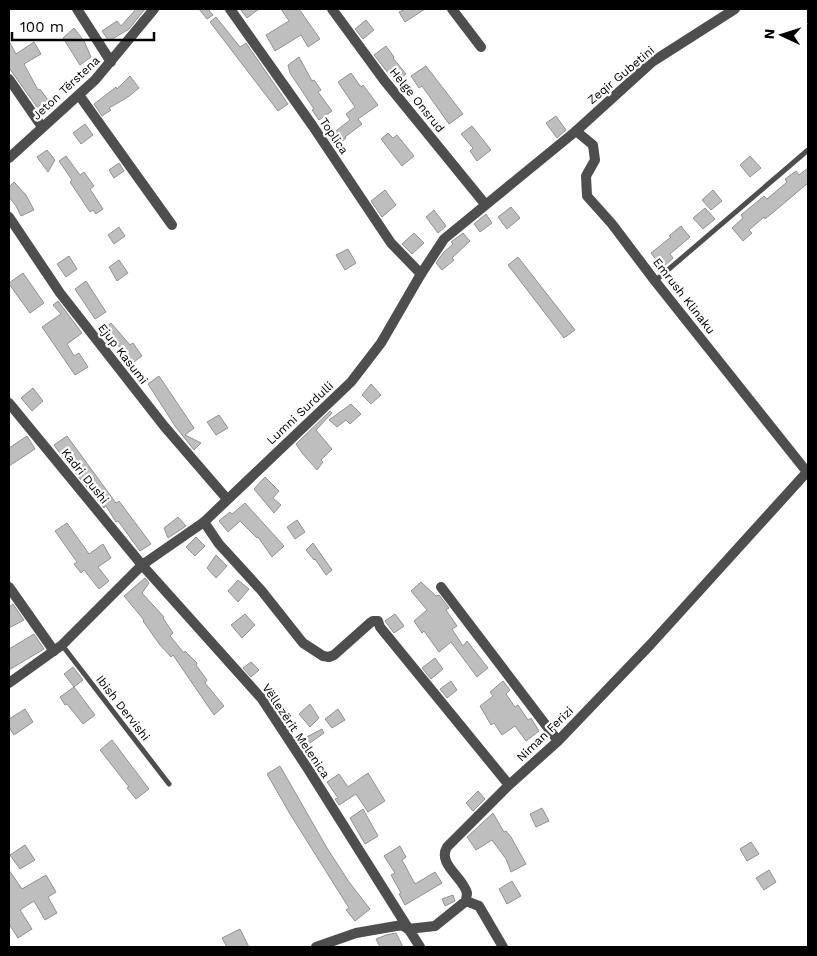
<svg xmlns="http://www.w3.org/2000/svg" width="817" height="956" viewBox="0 0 817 956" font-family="'Work Sans',sans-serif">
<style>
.building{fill:#bebebe;stroke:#929292}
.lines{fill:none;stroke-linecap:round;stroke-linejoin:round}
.service{stroke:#4e4e4e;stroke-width:5}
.minor{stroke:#4e4e4e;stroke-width:10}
.tertiary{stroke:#4e4e4e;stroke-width:10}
.labels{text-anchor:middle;stroke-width:4.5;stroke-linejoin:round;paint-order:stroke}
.street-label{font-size:12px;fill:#000;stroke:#fff}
</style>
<rect width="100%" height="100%" fill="#fff"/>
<path class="building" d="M136 9H145L129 29 109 41 102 31 117 21 121 26Z
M199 9H208L213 15 207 19Z
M240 9H259L247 18Z
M281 9H299L320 39 308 47 301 35 275 51 266 35 289 21Z
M405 9H425L405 22 399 12Z
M216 17 240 47 246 43 288 104 278 111 210 22Z
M366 20 374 30 363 39 355 29Z
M74 28 84 41 91 57 80 65 63 38Z
M9 41 16 54 34 42 41 54 24 64 38 90 40 89 48 100 37 107 9 68Z
M386 46 394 57 393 58 406 74 395 82 374 55Z
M299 57 312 81 314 80 321 90 318 92 332 111 319 120 312 110 314 109 290 73 288 65Z
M426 66 463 114 449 124 422 86 419 88 411 76Z
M351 73 361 87 363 85 378 105 358 119 362 124 345 137 346 138 335 147 328 137 350 120 346 114 355 107 338 82Z
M130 76 139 88 128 97 109 108 111 110 102 116 94 104 116 87 117 89Z
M556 116 566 130 557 138 546 123Z
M85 124 93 135 81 144 73 133Z
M472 126 491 150 477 161 470 151 473 148 461 134Z
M388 133 393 138 397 135 414 156 402 166 381 139Z
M47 150 55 160 48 172 37 157Z
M66 156 80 175 84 172 94 186 90 189 103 209 96 214 93 210 90 212 70 182 72 180 59 161Z
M750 156 761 168 750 177 740 165Z
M119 163 124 171 114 178 109 170Z
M808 168V183L776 210 765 219 764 217 749 230 752 233 743 241 732 228 743 218 741 215 764 196 767 199 787 182 785 179 796 171 799 175Z
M14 182 26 195 34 210 21 216 16 206 9 197V187Z
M385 190 396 205 382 217 371 201Z
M713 190 722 201 711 210 702 200Z
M511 207 520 218 507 229 498 217Z
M705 208 715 219 703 229 693 218Z
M434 210 446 226 438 233 426 217Z
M486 214 492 223 480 232 474 224Z
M681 226 690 237 670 254 673 258 662 268 651 253 671 237 669 236Z
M119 227 125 236 114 244 108 235Z
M414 233 424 243 412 254 402 244Z
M463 233 470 241 452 258 454 260 442 270 436 263 443 253 453 244 451 242Z
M348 249 356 263 345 270 336 255Z
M69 256 77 269 66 277 57 264Z
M518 257 575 330 564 338 508 265Z
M119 260 128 273 117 281 109 267Z
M23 273 44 303 30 313 9 284V283Z
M86 281 106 312 95 319 75 289Z
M58 301 82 333 67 344 74 356 79 353 88 367 75 375 42 327 61 314 53 305Z
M111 323 130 345 133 343 142 356 131 364 116 342 112 345 101 331Z
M159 376 194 428 185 435 201 443 194 450 175 426 148 384Z
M371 384 381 395 371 404 362 395Z
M33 388 43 401 32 411 21 398Z
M351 404 361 414 350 424 346 420 337 427 329 420Z
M330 411 332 413 316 430 332 449 321 460 323 462 317 470 302 453 296 444Z
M219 415 228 428 216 435 207 422Z
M27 436 35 449 9 466V448Z
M67 436 116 503 119 501 151 544 140 551 118 521 116 522 106 506 104 508 64 459 54 445Z
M265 477 279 491 273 498 281 505 274 513 254 489Z
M245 503 284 546 272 557 258 537 257 538 240 521 228 532 219 521 230 512 232 514Z
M178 517 186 526 168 538 164 528Z
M297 520 305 532 295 539 287 527Z
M67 523 89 554 103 544 111 558 98 567 109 581 99 589 84 570 81 573 74 564 77 562 55 531Z
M196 537 205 546 195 556 186 547Z
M313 543 332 570 326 575 315 559 314 560 306 550Z
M216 555 227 566 216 578 207 568Z
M145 578 149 583 142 593 164 617 163 618 173 633 170 636 184 653 185 651 197 663 196 665 207 680 205 683 224 706 214 715 173 655 171 657 160 645 143 621 144 620 124 596Z
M238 580 249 589 238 602 228 591Z
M421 582 436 596 439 595 449 608 446 610 457 626 452 629 463 646 467 641 488 668 477 677 451 642 439 652 424 631 422 633 414 621 427 610 411 591Z
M13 604 24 620 9 628V607Z
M245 614 255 625 242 638 231 625Z
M395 614 404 626 394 633 385 621Z
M34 634 44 649 9 670V649Z
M435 658 443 669 431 679 422 668Z
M251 662 259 670 251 677 243 668Z
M73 667 83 680 74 687 64 674Z
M451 681 457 690 447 698 440 689Z
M503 681 510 690 506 694 515 707 518 705 528 720 531 718 539 731 526 741 515 726 502 735 494 723 491 725 480 706 493 696 490 692Z
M74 687 95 715 83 724 67 704 65 705 60 697Z
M310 704 319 718 310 727 299 714Z
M25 709 33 722 14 735 9 727V719Z
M338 709 345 720 332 728 325 719Z
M322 729 324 733 303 748 299 741Z
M112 740 149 789 136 799 127 788 129 787 100 750Z
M280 766 327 848 349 882 370 909 355 921 346 910 349 908 290 814 267 774Z
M368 773 385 801 368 812 356 794 339 805 335 799 338 798 327 782 339 774 348 787Z
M478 791 485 799 473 811 466 803Z
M542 808 549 821 536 827 530 814Z
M363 809 378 836 365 844 350 818Z
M493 813 504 832 506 831 511 837 526 864 511 872 506 859 492 840 476 850 467 837Z
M751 842 759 854 747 861 740 849Z
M25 845 35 860 20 869 10 855Z
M400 846 406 857 402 860 415 884 435 872 442 883 405 905 399 894 401 893 391 875 395 873 384 856Z
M9 870 22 889 46 875 56 892 48 897 57 913 45 920 34 901 20 910 32 929 18 938 9 924Z
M769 870 776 882 764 890 756 878Z
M512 881 521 896 507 904 499 889Z
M453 895 455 901 445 906 442 899Z
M240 929 249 947H227L222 938Z
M396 933 403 947H380L376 939 386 935Z"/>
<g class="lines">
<path class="service" d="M655 281 808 150
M62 645 169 784"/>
<path class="minor" d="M77 9 111 62
M230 9 312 125 391 243 421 274
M332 9 384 80 485 204
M452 9 481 47
M9 79 42 127
M79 95 172 225
M9 158 95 80 154 9
M9 217 60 293 164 426 227 499
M9 403 142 565 262 699 308 769 420 947
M204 522 219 544 261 590 303 643 323 656 329 657 334 655 370 623 373 621H378L380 627 509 785
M9 587 54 651
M441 587 558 741
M466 901 479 906 503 947
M316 947 356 933 402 925 408 929 435 926 466 901C466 898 467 895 467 893 463 877 437 864 447 847L509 785 558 741 651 644 807 472 655 281 612 224 587 196 586 176 595 160 593 145 576 131"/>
<path class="tertiary" d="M9 683 62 645 142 565 204 522 351 382 381 343 421 274 444 239 576 131 652 62 735 9"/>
</g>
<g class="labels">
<g class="street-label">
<text transform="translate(621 75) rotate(-40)" y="4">Zeqir Gubetini</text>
<text transform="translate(66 88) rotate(-43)" y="4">Jeton Tërstena</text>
<text transform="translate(417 100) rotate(51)" y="4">Helge Onsrud</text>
<text transform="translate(334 136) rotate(56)" y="4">Toplica</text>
<text transform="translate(684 296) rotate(52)" y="4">Emrush Klinaku</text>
<text transform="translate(123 354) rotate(52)" y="4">Ejup Kasumi</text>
<text transform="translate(300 413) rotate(-43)" y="4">Lumni Surdulli</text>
<text transform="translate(85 476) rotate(51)" y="4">Kadri Dushi</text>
<text transform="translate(123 708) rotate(52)" y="4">Ibish Dervishi</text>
<text transform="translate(296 731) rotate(56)" y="4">Vëllezërit Melenica</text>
<text transform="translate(545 734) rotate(-44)" y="4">Niman Ferizi</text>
</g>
</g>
<rect width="817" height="956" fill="none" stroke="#000000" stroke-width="20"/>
<g transform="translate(782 35) rotate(274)" stroke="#ffffff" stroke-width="4" paint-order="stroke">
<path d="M0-4L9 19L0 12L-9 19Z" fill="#000000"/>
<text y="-8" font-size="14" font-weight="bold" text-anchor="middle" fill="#000000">N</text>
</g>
<path d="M12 32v8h142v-8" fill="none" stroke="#000000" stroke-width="2.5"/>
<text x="20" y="32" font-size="15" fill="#000000" stroke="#ffffff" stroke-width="4" paint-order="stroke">100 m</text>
</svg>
